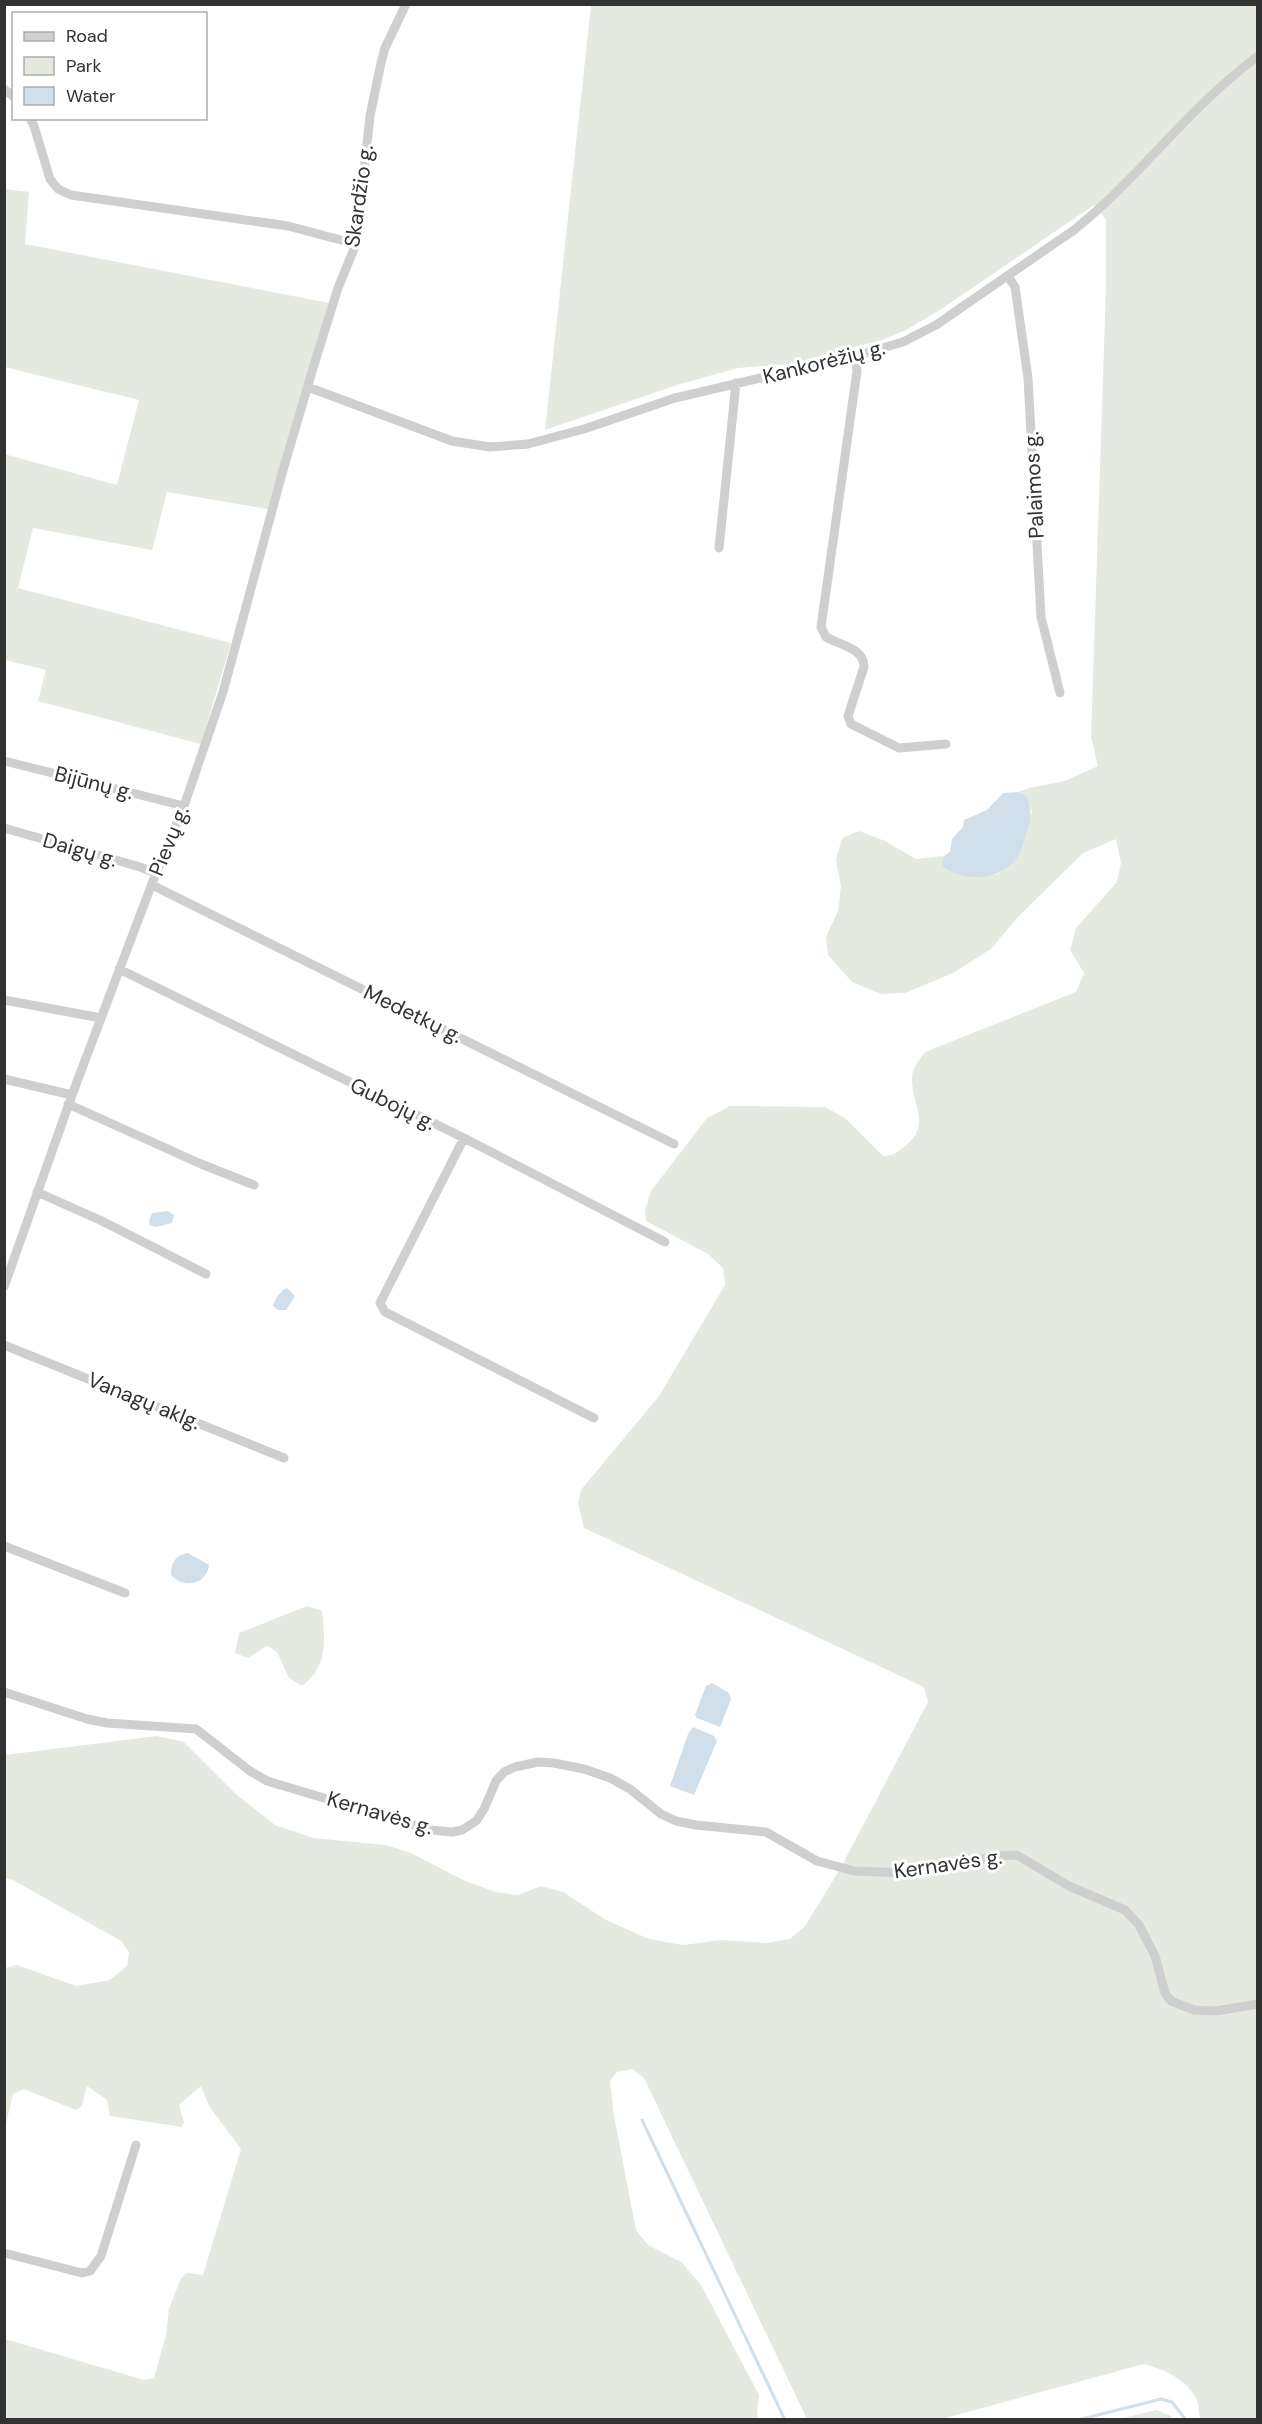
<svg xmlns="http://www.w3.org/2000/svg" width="1262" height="2424" font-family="'DM Sans',sans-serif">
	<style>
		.green { fill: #e4eadf }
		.water { fill: #d0dfea }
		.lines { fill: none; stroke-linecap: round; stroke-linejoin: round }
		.stream { stroke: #d0dfea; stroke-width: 3 }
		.minor { stroke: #cfcfcf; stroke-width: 9 }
		.labels { text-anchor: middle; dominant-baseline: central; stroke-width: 6; stroke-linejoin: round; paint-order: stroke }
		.street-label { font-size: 21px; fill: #323232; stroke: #fff }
	</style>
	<rect width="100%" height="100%" fill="#fff"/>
	<path class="green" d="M591,5H1257V2419H1200C1199,2414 1199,2406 1197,2401C1189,2380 1163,2369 1144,2364L942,2419H807L644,2078L632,2069L617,2072L610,2081L614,2116L636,2230L648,2245L681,2262L701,2285L759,2395L757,2413L759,2419H5V2339L144,2380L154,2378L166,2335L169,2309L181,2278L187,2273L203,2275L241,2149L209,2106L201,2086L179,2105L184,2122L182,2127L110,2116L107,2100L87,2086L82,2106L76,2110L24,2089L13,2094L5,2128V1968L17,1965L76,1986L110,1980L127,1966L129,1952L121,1941L13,1880L5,1878V1755L157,1736L184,1742L237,1795L275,1825L313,1838L386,1845L411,1853L465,1881L496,1892L518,1895L541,1886L563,1892L606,1920L649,1939L683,1945L721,1940L766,1943L790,1939L805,1926L840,1869L928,1702L924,1687L584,1528L578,1503L581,1490L659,1396L725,1285L723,1268L708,1254L646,1221L645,1210L651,1191L707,1118L730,1106L825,1107L845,1118L883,1156C893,1156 897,1152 904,1147C933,1125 911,1105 912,1077C913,1067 919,1060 925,1052L1076,992L1084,973L1070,950L1076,928L1117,882L1121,863L1116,839L1083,853L1017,918L991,949L953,973L905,993L881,994L852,982L828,955L826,937L838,911L841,886L836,860L842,838L859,831L885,841L916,859L944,856L942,861L972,877L998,874L1018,856L1032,812L1027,796L1018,792L1029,788L1065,781L1098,766L1091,737L1106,286V219L1094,205L943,308L906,330L882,340L790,364L738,368L680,384L545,430Z
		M5,189L29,192L25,244L329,303L268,509L167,492L152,550L33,528L18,588L231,643L201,744L38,701L46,670L5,660L4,454L117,485L139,400L5,367Z
		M307,1606L322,1611C325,1641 328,1667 302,1686L289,1678L277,1652L267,1646L248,1658L235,1653L239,1633Z
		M1157,2410L1171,2416L1172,2419H1119Z"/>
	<path class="water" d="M1018,792L1027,796C1033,814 1031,819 1025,837C1023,843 1022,849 1019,855C1003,881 967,883 943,867C941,859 943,856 950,852L952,839L963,827L964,820L987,810L1003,793Z
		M168,1211L174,1215L172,1223L156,1227L150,1225L149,1221L152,1213Z
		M287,1288L295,1296L286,1310H277L273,1306C275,1299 280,1291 287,1288Z
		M188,1553L209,1565C207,1585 183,1589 171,1575C171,1563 175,1555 188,1553Z
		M712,1683L729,1693L731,1699L720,1727L697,1718L695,1715L706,1686Z
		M693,1727L714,1736L717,1741L694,1795L670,1786L688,1734Z"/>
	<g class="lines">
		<path class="stream" d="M642,2120L785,2420
			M1078,2420L1161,2399L1172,2402L1186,2420"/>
		<path class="minor" d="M4,89L14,97
			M30,118L34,126L50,179L58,189L71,195L288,226L356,244
			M1008,276L1015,287L1028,378L1041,617L1060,693
			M855,356L857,371L821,627L826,637C840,645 864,648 864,667L848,716L851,724L899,748L946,744
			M308,387L452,441L490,447L528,444L584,429L675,398L855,356L903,342L936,325L1074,230C1140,177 1189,107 1258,56
			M719,548L736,383
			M4,761L184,806
			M4,828L140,867L156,873
			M152,885L674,1144
			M119,969L464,1138L665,1242
			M4,1000L101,1018
			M4,1079L72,1095
			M68,1104L201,1164L254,1185
			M464,1138L380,1303L385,1312L395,1317L594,1418
			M37,1192L102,1221L206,1274
			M4,1287L72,1095L156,873L184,806L223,692L283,470L314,365L338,288L356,244L370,116L381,63L385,48L406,4
			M4,1345L284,1458
			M4,1546L125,1593
			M4,1692L87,1719L107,1723L196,1729L250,1771L267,1781L431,1830L452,1832L462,1830L476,1821L484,1809L496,1781L504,1772L515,1767L538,1762L554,1763L584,1769L610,1778L630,1789L661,1814L676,1821L696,1825L766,1832L817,1861L854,1871L906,1873L952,1866L997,1856L1017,1855L1069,1886L1125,1910L1139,1925L1155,1956L1165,1993L1171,2001L1194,2010L1216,2011L1258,2004
			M4,2253L82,2273L90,2271L101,2256L136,2145"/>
	</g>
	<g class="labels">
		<g class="street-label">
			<text transform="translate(359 196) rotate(-82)">Skardžio g.</text>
			<text transform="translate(824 362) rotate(-14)">Kankorėžių g.</text>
			<text transform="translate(1034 485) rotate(-93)">Palaimos g.</text>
			<text transform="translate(94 783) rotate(14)">Bijūnų g.</text>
			<text transform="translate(169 841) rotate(-68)">Pievų g.</text>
			<text transform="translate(80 850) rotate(16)">Daigų g.</text>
			<text transform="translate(413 1014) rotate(26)">Medetkų g.</text>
			<text transform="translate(393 1104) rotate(26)">Gubojų g.</text>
			<text transform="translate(144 1401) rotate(22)">Vanagų aklg.</text>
			<text transform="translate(380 1813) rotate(16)">Kernavės g.</text>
			<text transform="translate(948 1864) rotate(-8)">Kernavės g.</text>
		</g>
	</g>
	<rect width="1262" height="2424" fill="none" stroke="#323232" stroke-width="12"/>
	<rect x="12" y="12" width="195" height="108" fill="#ffffff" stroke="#adadad" stroke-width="1.5"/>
	<rect x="24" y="32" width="30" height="9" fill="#cfcfcf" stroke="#adadad" stroke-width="1.5"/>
	<text x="66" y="42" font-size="18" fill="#323232">Road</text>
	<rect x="24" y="57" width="30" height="18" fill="#e4eadf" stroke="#adadad" stroke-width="1.5"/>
	<text x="66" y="72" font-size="18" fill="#323232">Park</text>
	<rect x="24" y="87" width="30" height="18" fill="#d0dfea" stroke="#adadad" stroke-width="1.5"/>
	<text x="66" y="102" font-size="18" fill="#323232">Water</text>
</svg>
